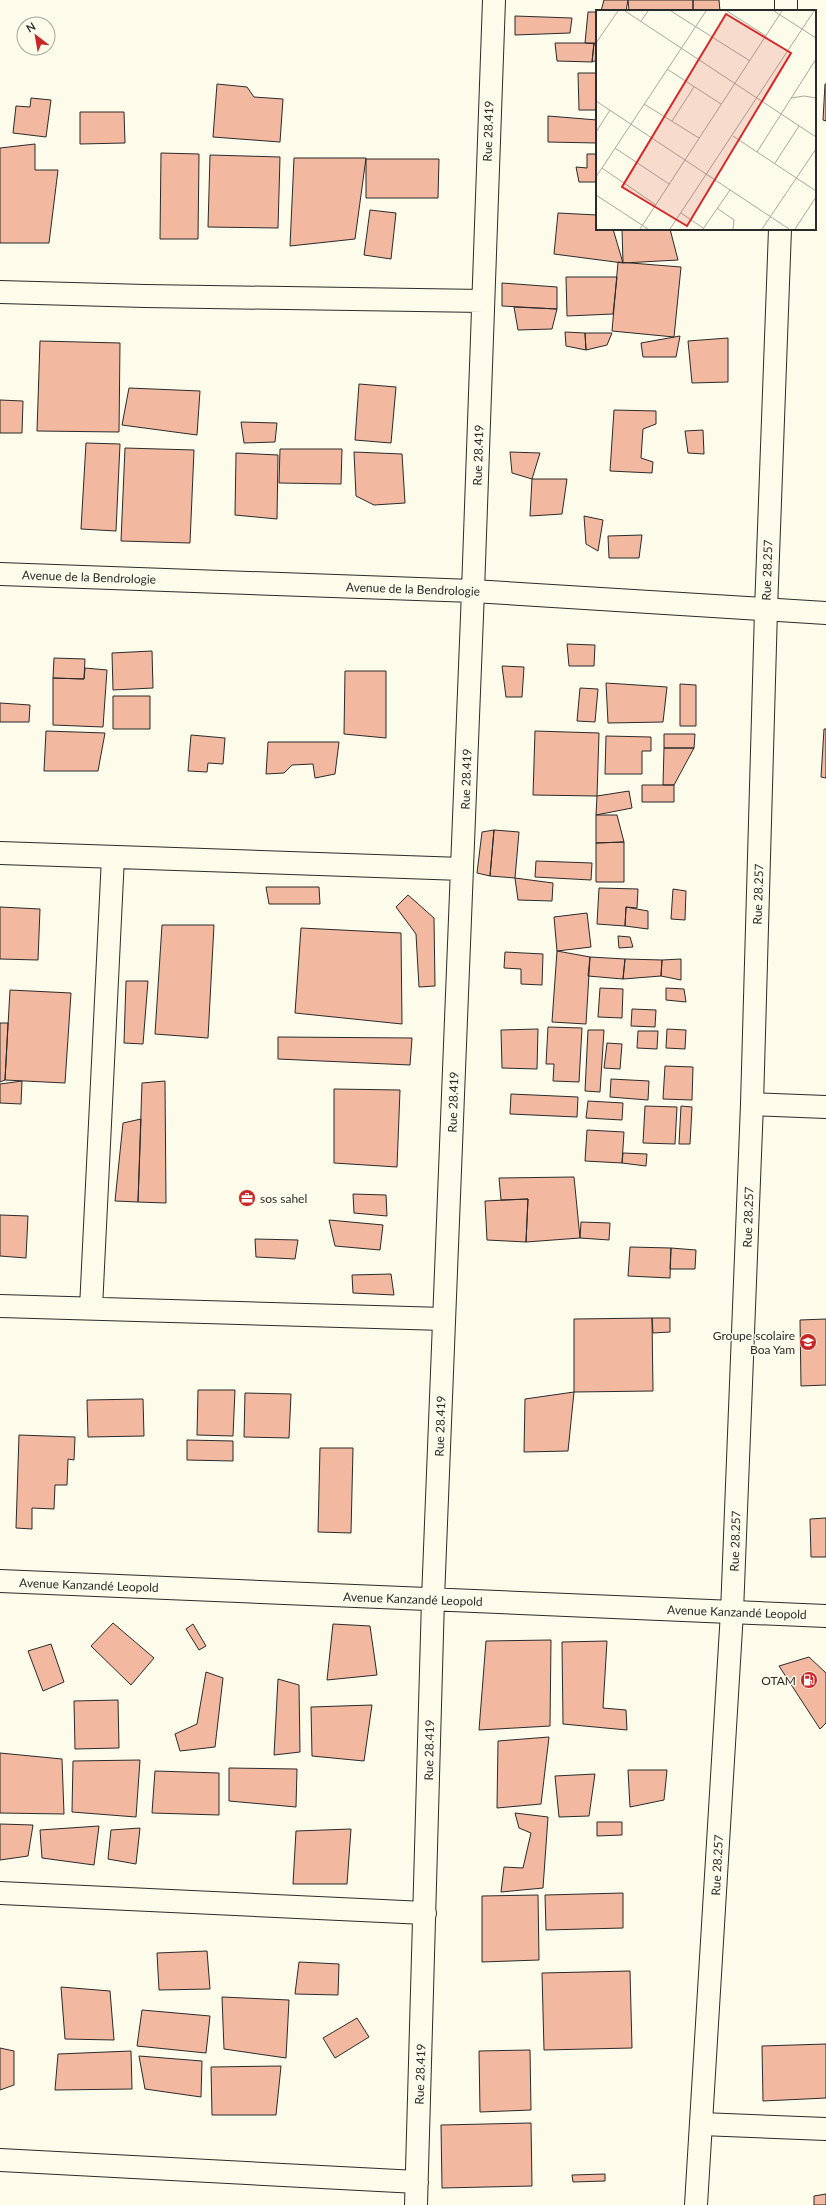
<svg xmlns="http://www.w3.org/2000/svg" width="826" height="2205" font-family="Lato,sans-serif">
	<style>
		.building { fill: #f2b8a0; stroke: #2b2b2b }
		.lines { fill: none; stroke-linecap: round; stroke-linejoin: round }
		.street-casing { stroke: #2b2b2b; stroke-width: 24 }
		.secondary-casing { stroke: #2b2b2b; stroke-width: 24 }
		.street { stroke: #fdfbea; stroke-width: 22 }
		.secondary { stroke: #fdfbea; stroke-width: 22 }
		.labels { text-anchor: middle; dominant-baseline: central; stroke-width: 3; stroke-linejoin: round; paint-order: stroke }
		.street-label { font-size: 12px; fill: #2b2b2b; stroke: #fdfbea }
		.poi-label { font-size: 12px; fill: #2b2b2b; stroke: #fdfbea; text-anchor: end }
		.inset-road { fill: none; stroke: #a9a89e; stroke-width: 1 }
		.view { fill: #d62828; fill-opacity: 0.15; stroke: #d62828; stroke-width: 2 }
		.inset-edge { fill: none; stroke: #2b2b2b; stroke-width: 2 }
	</style>
	<rect width="100%" height="100%" fill="#fdfbea"/>
	<path class="building" d="M604,0H628L626,11H601Z
		M628,0H693V11H629Z
		M693,0H719L720,11H693Z
		M588,12H597V44L585,43Z
		M515,16L572,18L570,33L515,35Z
		M555,43H594L592,62L557,61Z
		M594,43H597V60L592,62Z
		M578,73H597V110H579Z
		M217,84L247,87L254,97L283,99L280,142L213,137Z
		M825,84H826V121L823,120Z
		M31,98L51,100L46,137L13,133L16,106L30,107Z
		M80,112H124L125,143L80,144Z
		M548,116L597,120V143L548,142Z
		M35,144V170H58L49,243H0V148Z
		M161,153L199,154L198,239H160Z
		M587,154H597V182H579L576,167L587,168Z
		M210,155L280,157L278,228L208,227Z
		M294,158H366L355,239L290,246Z
		M366,159H439L438,198H366Z
		M370,210L396,213L391,259L364,255Z
		M558,213L597,215V229H613L623,263L554,254Z
		M622,229H670L678,260L623,263Z
		M618,262L681,267L674,337L612,331Z
		M566,277H617L613,314L567,316Z
		M502,283L557,287V309L502,306Z
		M514,307L557,309L552,329L518,330Z
		M565,332L585,333L586,350L566,346Z
		M585,333H612L607,345L586,350Z
		M680,336L676,357H643L641,343Z
		M728,338V382L692,383L688,341Z
		M40,341L120,343L119,432L37,431Z
		M359,384L396,387L391,443L355,440Z
		M129,388L200,391L197,435L122,425Z
		M0,400L23,401L22,433H0Z
		M614,410L656,411V424L643,429L641,458L653,462L652,473L610,471Z
		M241,422L277,423L275,442L244,443Z
		M703,430L704,454L688,453L685,431Z
		M86,443L120,444L116,531L81,529Z
		M125,448L194,450L190,543L121,541Z
		M280,449H342L341,484L279,483Z
		M354,452L402,454L405,503L374,505L356,496Z
		M510,452L540,453L532,479L512,473Z
		M236,453L278,455L277,519L235,515Z
		M532,479H567L562,514L530,516Z
		M584,516L603,520L598,551L586,544Z
		M642,535L639,558H609L608,536Z
		M567,644L595,645L594,666H569Z
		M152,651L153,688L113,690L112,653Z
		M54,658L85,659L84,679L53,678Z
		M502,666L524,667L522,697H506Z
		M85,668L107,670L103,727L53,725V678L84,679Z
		M345,671H386V738L344,734Z
		M606,683L667,687L663,722L608,723Z
		M680,684L696,685V726H680Z
		M580,688L598,689L595,722L577,721Z
		M113,696H150V729H113Z
		M0,703L30,705L29,722H0Z
		M824,729H826V778L821,777Z
		M46,731L105,733L98,771H44Z
		M535,731L599,733L597,796L533,795Z
		M664,734H695L694,748H664Z
		M191,735L225,738L223,764L208,763L207,772L188,771Z
		M606,736L651,737V751H642V774H605Z
		M268,742H339L335,774L315,778L313,764L292,765L284,773L266,774Z
		M664,748H694L674,785H663Z
		M642,785H674V802H642Z
		M629,791L632,808L596,815L597,796Z
		M596,815H617L624,842L596,843Z
		M494,830L490,876L477,873L482,832Z
		M494,830L519,832L515,878L490,876Z
		M624,842V882H596V843Z
		M536,861L592,863L591,880L535,877Z
		M515,878L553,883L552,901L518,900Z
		M266,887H319L320,904H269Z
		M599,888L638,889L637,908L626,907L625,926L597,924Z
		M673,889L686,891L685,920L671,919Z
		M408,895L434,918L435,986L419,987L416,934L396,907Z
		M0,907L40,909L38,960L0,959Z
		M626,907L648,911V929L625,926Z
		M587,913L591,947L557,951L554,917Z
		M162,925H214L208,1038L155,1034Z
		M301,928L401,933L402,1024L295,1013Z
		M618,936L630,937L633,947L619,948Z
		M557,951L590,957L586,1024L552,1022Z
		M505,952L543,954L542,985L521,984V969L504,968Z
		M590,957L625,959L623,979L588,976Z
		M625,959L662,960L661,976L623,979Z
		M681,959V980L661,976L662,960Z
		M126,981H148L143,1044L124,1043Z
		M600,988L623,989L622,1018L598,1017Z
		M666,988L684,989L686,1002L666,1000Z
		M10,990L71,993L65,1083L5,1080Z
		M632,1009L656,1010L655,1027L631,1026Z
		M0,1023H8L5,1080L0,1082Z
		M548,1027L582,1028L579,1082L553,1081L554,1064H546Z
		M538,1029L537,1069L502,1068L501,1030Z
		M667,1029L686,1030L685,1049L666,1048Z
		M588,1030H604L600,1092L585,1091Z
		M638,1031H658L657,1049L637,1048Z
		M278,1037L412,1038L410,1065L278,1059Z
		M607,1043L622,1044L620,1069L604,1068Z
		M665,1066L693,1067L692,1100L663,1099Z
		M611,1079L649,1081L648,1100L610,1097Z
		M22,1081L21,1104L0,1103V1084Z
		M165,1081L166,1203L138,1202L142,1083Z
		M334,1089L400,1090L397,1167L334,1163Z
		M511,1094L578,1097L577,1117L510,1114Z
		M588,1101L623,1103L622,1120L586,1118Z
		M645,1106L677,1107L675,1144L643,1143Z
		M681,1106L692,1107L690,1144H679Z
		M141,1119L138,1202L115,1201L123,1123Z
		M587,1130L624,1132L622,1163L585,1161Z
		M623,1153L647,1154L646,1166L622,1163Z
		M574,1177L580,1238L526,1242L528,1199L501,1200L499,1178Z
		M353,1194L386,1195L387,1216L354,1213Z
		M528,1199L526,1242L487,1240L485,1201Z
		M0,1215L28,1216L26,1258L0,1256Z
		M329,1220L383,1225L380,1250L335,1246Z
		M581,1222L610,1223L609,1240L580,1238Z
		M255,1239L298,1240L295,1259L256,1257Z
		M630,1247L671,1248L670,1278L628,1276Z
		M671,1248L696,1250L695,1269H670Z
		M391,1274L394,1295L353,1293L352,1275Z
		M652,1318H670V1332L653,1333Z
		M652,1318L653,1391L574,1392V1319Z
		M826,1319V1385L801,1386L800,1320Z
		M198,1390H235L233,1436L197,1435Z
		M574,1392L568,1451L524,1452L525,1399Z
		M245,1393L291,1394L289,1438L244,1437Z
		M143,1399L144,1436L88,1437L87,1400Z
		M19,1435L75,1437L74,1460L68,1459L67,1485H55L54,1509L32,1508V1529L16,1528Z
		M187,1440L233,1441V1461L187,1460Z
		M320,1448H353L351,1533L318,1532Z
		M826,1518V1557H811L810,1519Z
		M113,1623L154,1658L131,1685L91,1646Z
		M193,1624L206,1646L199,1650L186,1629Z
		M333,1624L370,1626L377,1675L327,1680Z
		M551,1640L550,1726L479,1730L486,1641Z
		M607,1641L603,1708L626,1710L627,1730L563,1724L562,1642Z
		M51,1644L64,1682L43,1691L28,1651Z
		M809,1657L826,1673V1723L820,1729L779,1666Z
		M206,1672L223,1678L215,1747L180,1751L175,1734L197,1724Z
		M278,1679L299,1685L300,1752L274,1755Z
		M118,1700L119,1748L75,1749L74,1701Z
		M372,1705L364,1761L312,1756L311,1707Z
		M549,1737L541,1804L497,1808L498,1741Z
		M0,1753L62,1759L64,1814L0,1813Z
		M140,1760L136,1817L72,1812L73,1761Z
		M229,1768L297,1769L296,1807L229,1801Z
		M628,1770H667L664,1800L630,1807Z
		M155,1771L219,1773V1815L152,1813Z
		M595,1774L589,1816L559,1817L555,1776Z
		M515,1813L548,1817L543,1888L501,1892L504,1867L523,1868L531,1833L519,1828Z
		M597,1822H622V1835L597,1836Z
		M0,1824L33,1825L28,1856L0,1860Z
		M99,1826L94,1865L42,1858L40,1830Z
		M140,1828L136,1864L108,1859L111,1830Z
		M351,1829L347,1884H293L296,1831Z
		M623,1893V1928L546,1930L545,1895Z
		M538,1895L539,1960L482,1962V1896Z
		M207,1951L210,1989L159,1990L157,1953Z
		M299,1962L339,1964L338,1995L295,1994Z
		M630,1971L632,2048L544,2050L542,1973Z
		M61,1987L110,1991L114,2040L65,2039Z
		M222,1997L289,2000L286,2058L224,2049Z
		M142,2010L210,2016L206,2053L137,2046Z
		M357,2018L369,2037L335,2058L323,2038Z
		M826,2044V2098L763,2101L762,2046Z
		M0,2048L14,2051V2085L0,2090Z
		M530,2050L531,2110L480,2112L479,2051Z
		M131,2051L132,2089L55,2090L58,2054Z
		M139,2056L202,2061L201,2097L145,2089Z
		M281,2066L276,2115H212L211,2067Z
		M531,2123L532,2186L442,2188L441,2125Z
		M605,2174V2181L573,2182L572,2175Z
		M826,2194V2205H814V2196Z"/>
	<g class="lines">
		<g class="street-casing">
			<path id="street" d="M0,292L145,296L483,301
				M0,574L473,591L826,613
				M0,853L462,869
				M752,1104L826,1107
				M0,1306L444,1319
				M91,1308L113,857
				M0,1581L826,1616
				M0,1893L425,1913
				M701,2124L826,2129
				M0,2160L417,2182
				M416,2205L433,1599L473,591L494,0"/>
		</g>
		<g class="secondary-casing">
			<path id="secondary" d="M786,11V0
				M696,2205L732,1612L752,1104L766,610L780,229"/>
		</g>
		<use href="#street" class="street"/>
		<use href="#secondary" class="secondary"/>
	</g>
	<defs>
		<g id="office-disc" transform="scale(0.9)"><circle r="9.5" fill="#c62828" stroke="#fdfbea"/><path d="M-6-3h4V-5.5h4V-3h4V5H-6ZM-1-4.5V-3h2v-1.5ZM-6 0V1H6V0Z" fill="#fff"/></g>
		<g id="school-disc" transform="scale(0.9)"><circle r="9.5" fill="#c62828" stroke="#fdfbea"/><path d="M0-5L7-2L0 1L-7-2ZM-4 1L0 2.5L4 1V4Q0 6-4 4Z" fill="#fff"/></g>
		<g id="fuel-disc" transform="scale(0.9)"><circle r="9.5" fill="#c62828" stroke="#fdfbea"/><path d="M-5.5-6h7V0h2V4h1.3V-2.5L3-4.5l.8-.8L6-3V5H2.5V1h-1V6h-7ZM-4.2-4.7v3.2H.2V-4.7Z" fill="#fff"/></g>
	</defs>
	<g fill-rule="evenodd">
		<use href="#office-disc" x="247" y="1198"/>
		<use href="#school-disc" x="808" y="1342"/>
		<use href="#fuel-disc" x="809" y="1680"/>
	</g>
	<g class="labels">
		<g class="street-label">
			<text transform="translate(488 131) rotate(-88)">Rue 28.419</text>
			<text transform="translate(478 455) rotate(-88)">Rue 28.419</text>
			<text transform="translate(767 570) rotate(-88)">Rue 28.257</text>
			<text transform="translate(89 577) rotate(2)">Avenue de la Bendrologie</text>
			<text transform="translate(413 589) rotate(2)">Avenue de la Bendrologie</text>
			<text transform="translate(466 779) rotate(-88)">Rue 28.419</text>
			<text transform="translate(758 894) rotate(-88)">Rue 28.257</text>
			<text transform="translate(453 1102) rotate(-88)">Rue 28.419</text>
			<text transform="translate(748 1217) rotate(-88)">Rue 28.257</text>
			<text transform="translate(440 1426) rotate(-88)">Rue 28.419</text>
			<text transform="translate(735 1541) rotate(-88)">Rue 28.257</text>
			<text transform="translate(89 1585) rotate(2)">Avenue Kanzandé Leopold</text>
			<text transform="translate(413 1599) rotate(2)">Avenue Kanzandé Leopold</text>
			<text transform="translate(737 1612) rotate(2)">Avenue Kanzandé Leopold</text>
			<text transform="translate(429 1750) rotate(-89)">Rue 28.419</text>
			<text transform="translate(717 1865) rotate(-87)">Rue 28.257</text>
			<text transform="translate(420 2074) rotate(-88)">Rue 28.419</text>
		</g>
		<g class="poi-label">
			<text x="260" y="1198" text-anchor="start">sos sahel</text>
			<text x="795" y="1335">Groupe scolaire<tspan x="795" dy="14">Boa Yam</tspan></text>
			<text x="796" y="1680">OTAM</text>
		</g>
	</g>
	<g transform="translate(596 10)">
		<rect width="220" height="220" fill="#fdfbea"/>
		<path class="inset-road" d="M29,1L220,127M75,1L154,51M131,1L170,26M178,1L220,28M45,11L52,1M0,33L22,1M71,59L125,94M195,88L208,86L220,88M0,91L193,219M48,94L103,128M76,111L98,77M0,122L14,100M137,126L220,181M19,138L73,174M161,142L220,49M179,153L203,116M6,158L60,195M0,167L110,1M0,185L52,219M121,198L138,210L137,219M85,203L107,218M44,219L186,1M74,219L218,1M107,219L134,180M166,219L220,139M199,219L220,187"/>
		<path class="view" d="M130,4L195,43L91,216L26,177Z"/>
		<rect width="220" height="220" class="inset-edge"/>
	</g>
	<g transform="translate(36 36) rotate(329)"><circle r="19" fill="#fdfbea" stroke="#a9a89e"/>
	<path d="M0-3L7 15L0 10L-7 15Z" fill="#c62828"/>
	<text y="-6" font-size="11" font-weight="bold" text-anchor="middle" fill="#2b2b2b">N</text>
	</g>
</svg>
